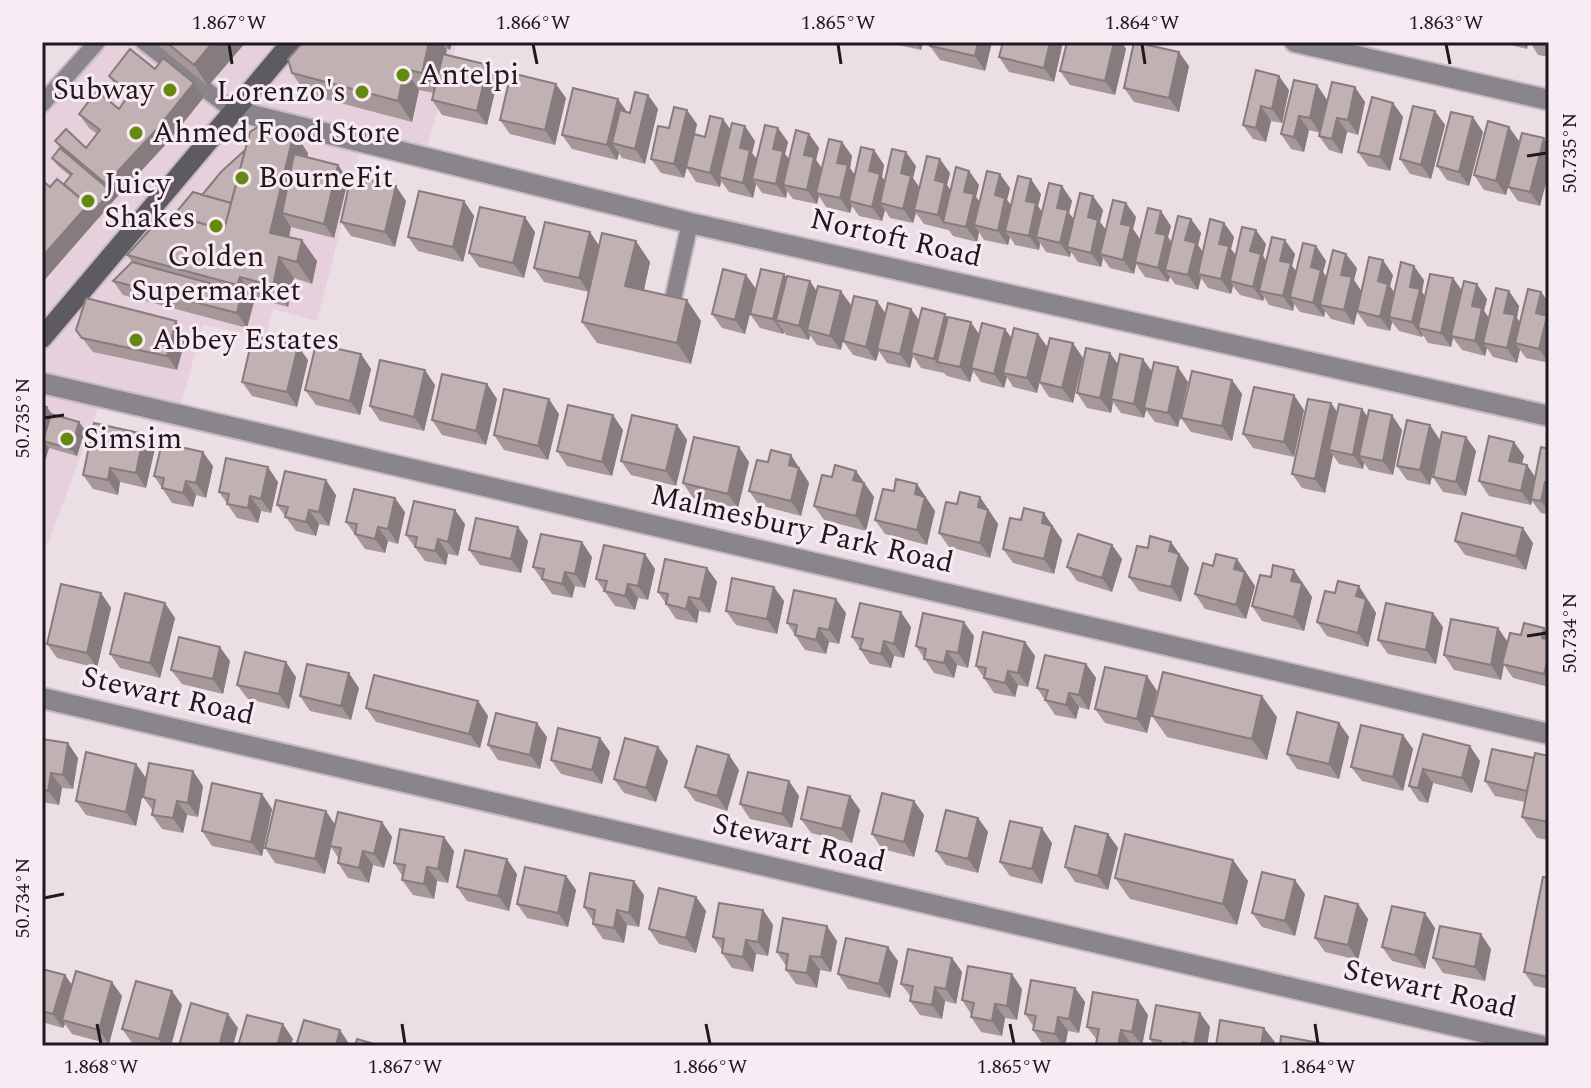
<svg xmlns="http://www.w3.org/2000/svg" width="1591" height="1088" font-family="Spectral,serif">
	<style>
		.built { fill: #e5d0dc }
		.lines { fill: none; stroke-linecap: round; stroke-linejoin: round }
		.service-casing { stroke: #c6bbc1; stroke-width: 20 }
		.minor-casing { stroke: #c6bbc1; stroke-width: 24 }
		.secondary-casing { stroke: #c6bbc1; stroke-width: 24 }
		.service { stroke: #89858a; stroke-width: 16 }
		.minor { stroke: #89858a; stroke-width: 20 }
		.secondary { stroke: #5e5a61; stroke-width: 20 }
		.wall { fill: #a69899 }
		.shaded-wall { fill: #877c7d }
		.building { fill: #c1b1b2; stroke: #877c7d; stroke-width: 2 }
		.ticks { fill: none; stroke: #1e191c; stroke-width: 3 }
		.poi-dot { fill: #638911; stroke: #f9ebf3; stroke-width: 3 }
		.labels { text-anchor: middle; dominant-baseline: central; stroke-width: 6; stroke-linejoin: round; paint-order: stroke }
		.poi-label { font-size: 30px; fill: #1e191c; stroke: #f9ebf3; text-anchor: start }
		.street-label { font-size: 30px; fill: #1e191c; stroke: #f9ebf3 }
		.neatline { fill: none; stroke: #1e191c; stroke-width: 3 }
		.ticks-label { font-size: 20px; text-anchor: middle; fill: #1e191c }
	</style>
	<rect width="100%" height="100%" fill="#ebdee5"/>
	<path class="built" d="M97,42H457L424,157L362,143L317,321L273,309L266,338L203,325L178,415L102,397L48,544L42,542V104Z"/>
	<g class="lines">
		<g class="service-casing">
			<path id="service" d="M144,42L232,110
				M42,104L97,42
				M673,299L690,223"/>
		</g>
		<g class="minor-casing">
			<path id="minor" d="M1295,42L1549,100
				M232,110L690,223L1549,416
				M42,383L1549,734
				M42,698L1542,1046"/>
		</g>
		<g class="secondary-casing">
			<path id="secondary" d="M42,338L292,42"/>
		</g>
		<use href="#service" class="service"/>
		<use href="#minor" class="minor"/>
		<use href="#secondary" class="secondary"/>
	</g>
	<path class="wall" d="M157,42H246L208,86L159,46Z
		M303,42H452L450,50L446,49L445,55L498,79L487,125L442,115L432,100L434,93L419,90L412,122L306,94L292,73Z
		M885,42H923L921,50Z
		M992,42L985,71L940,60L930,46Z
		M1003,42H1063L1054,82L1009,72L999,57Z
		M1067,42H1121L1126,49L1115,95L1070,85L1060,71Z
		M1498,42H1528L1527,49Z
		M1530,42H1549V57L1538,55Z
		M1189,66L1179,112L1134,102L1124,88Z
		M155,69L194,83L204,97L167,143L116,198L98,219L50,187L64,184L70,176L58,166L52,158L60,148L55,141L86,148L97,134L89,128L79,114L119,109L127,97L119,90L109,76Z
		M1256,70L1289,90L1282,123L1271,121L1266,142L1253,139L1243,125Z
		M1317,85L1327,100L1365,102L1358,135L1347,132L1342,154L1329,150L1319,136L1320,133L1309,130L1304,152L1291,149L1281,134Z
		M648,95L658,109L645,164L622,158L619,153L617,160L572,149L562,135L628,113H630Z
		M566,98L555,145L510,134L500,120Z
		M1393,103L1403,117L1390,171L1368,166L1358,152Z
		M1435,111L1445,125L1431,179L1410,174L1400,159Z
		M697,124L695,134L705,137L730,129L755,141L752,153L757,159L778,128L788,142L785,154L789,159L809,134L819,148L816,160L822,168L842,142L852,156L850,168L855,175L874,150L884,165L882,177L885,181L916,166L913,178L919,187L950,173L947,185L950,190L969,171L979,185L976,197L980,202L1010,188L1007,200L1011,205L1041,194L1038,206L1042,212L1062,186L1072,201L1069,213L1074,219L1103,210L1100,222L1106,230L1136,217L1133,229L1140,239L1171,226L1168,237L1171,242L1191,219L1201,233L1198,245L1203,252L1224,223L1234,237L1231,249L1236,255L1266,244L1263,256L1266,261L1295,254L1292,266L1296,271L1316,246L1326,261L1323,272L1327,278L1357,268L1354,280L1361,291L1393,275L1390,286L1394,293L1424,280L1422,292L1425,297L1453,278L1462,291L1487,299L1484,311L1489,318L1509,291L1519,306L1517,318L1520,323L1541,292L1549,303V363L1526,358L1520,350L1517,363L1493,357L1487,348L1485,356L1462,350L1453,338L1451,347L1428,343L1423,335L1422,337L1399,331L1392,322L1390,331L1367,326L1357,312L1354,325L1331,319L1325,311L1324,317L1300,312L1294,304L1293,311L1269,305L1264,297L1263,301L1240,295L1233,286L1231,294L1208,288L1201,278L1198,290L1175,284L1170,277L1168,282L1145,277L1136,264L1134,274L1110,268L1103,258L1101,267L1078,262L1071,252L1070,257L1046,252L1040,243L1039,250L1015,245L1010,237L1008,245L984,240L979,232L977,242L953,236L948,229V230L924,224L916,213L913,223L890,218L885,210L882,221L859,216L852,206L850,213L826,207L819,196L817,204L793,199L787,191L786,198L762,193L756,184L753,198L729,192L721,181L720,187L696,182L687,168L684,178L661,173L651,159L669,128Z
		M1483,132L1469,186L1447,180L1437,166Z
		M1544,138L1540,206L1518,201L1508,187Z
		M1519,141L1506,195L1484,190L1474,175Z
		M308,153L307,157L338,165L348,180L334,238L291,227L289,237L317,261L312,284L294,278L288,307L255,298L247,328L123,295L113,281L132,262L127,255L174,215L202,195Z
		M406,201L395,247L351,236L341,222Z
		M464,201L474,216L463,262L418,251L408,237Z
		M535,232L524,278L479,267L469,253Z
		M599,246L650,262L644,290L701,321L691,364L597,343L582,322L589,292L544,282L534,268Z
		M784,274L786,277L810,281L841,350L817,345L810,335L809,340L786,335L784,332L783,334L760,328L750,314L745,334L722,328L712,314L746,275L756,289Z
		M877,301L885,313L911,309L919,320L947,318L979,334L1005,329L1012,339L1038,334L1048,348L1083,358L1073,403L1049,397L1039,382L1037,393L1013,387L1007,377L1004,388L981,382L973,371L970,382L947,376L944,373L921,368L913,356L910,368L887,363L879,351L876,361L853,355L843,341Z
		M76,330L186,336L177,370L93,352Z
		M361,354L371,369L360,415L316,405L305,390Z
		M308,360L297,407L252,396L242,382Z
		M1118,364L1152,371L1188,382L1178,427L1155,422L1146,410L1144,418L1121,413L1113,402L1111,413L1087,408L1077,393Z
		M1232,380L1242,394L1232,441L1191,432L1181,418Z
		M487,384L497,399L486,445L442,435L432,420Z
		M435,385L424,431L380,421L370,406Z
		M1331,403L1337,412L1362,409L1368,417L1402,430L1393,475L1369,470L1364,463L1363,469L1339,464L1333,455L1325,493L1302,488L1292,474Z
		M42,406L51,414L79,422L85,430L77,456L49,448L42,471Z
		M1304,410L1294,457L1253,448L1243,434Z
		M559,414L548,460L504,450L494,435Z
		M677,425L687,440L676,486L631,475L621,461Z
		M623,430L612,476L567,466L557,451Z
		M1466,437L1476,451L1466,496L1443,492L1433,477Z
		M1440,440L1430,485L1407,480L1397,466Z
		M1514,442L1524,456L1522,464L1527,465L1535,477L1549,449V515L1541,513L1532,501L1531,505L1489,496L1479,481Z
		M155,448L146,488L120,482L118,495L93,489L83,475Z
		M749,462L738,508L693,498L683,483Z
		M213,466L206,498L196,495L193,507L172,503L154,476Z
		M801,470L809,483L801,516L759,505L749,491Z
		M856,471L874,497L866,531L824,520L814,506L832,477Z
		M278,482L271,513L261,511L258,523L237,518L219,492Z
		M917,484L935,511L927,545L885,534L875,520L894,491Z
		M336,495L329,526L319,524L316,536L296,531L277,505Z
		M980,497L998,524L990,558L949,547L939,533L957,504Z
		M405,512L398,544L388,541L385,553L365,549L346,522Z
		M465,524L458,556L448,554L446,565L425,561L406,535Z
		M1054,528L1062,540L1054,574L1013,563L1003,549Z
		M528,541L521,573L480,565L469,550Z
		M1455,541L1533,543L1526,570L1465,555Z
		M1171,542L1189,568L1181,602L1139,591L1129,577L1148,548Z
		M1112,545L1122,559L1112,592L1077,581L1067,567Z
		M592,557L585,588L575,586L572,598L552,594L533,567Z
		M1237,559L1255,586L1246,619L1205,609L1195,594L1213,566Z
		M707,568L717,582L710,613L699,611L697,623L676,619L658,592Z
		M655,569L648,600L638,598L635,610L615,606L596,579Z
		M1304,585L1312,597L1304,631L1262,621L1252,606Z
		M101,593L111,608L97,668L57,658L47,644Z
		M784,601L777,634L736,625L726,611Z
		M1369,601L1376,613L1368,647L1327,636L1317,622Z
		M846,613L839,644L829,642L826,654L805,650L787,623Z
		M175,618L160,678L120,668L110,654Z
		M911,627L904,658L894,656L891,668L870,664L852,637Z
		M1443,627L1436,664L1388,654L1378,640Z
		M1498,628L1508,642L1521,635L1544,628L1549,635V687L1513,678L1504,665L1501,680L1454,670L1444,655Z
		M974,636L968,668L957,665L954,678L934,673L916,646Z
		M1025,642L1035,656L1028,687L1018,685L1015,697L994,693L976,666Z
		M230,661L223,694L182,684L171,670Z
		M1086,664L1096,678L1089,710L1079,707L1076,719L1055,715L1037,688Z
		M1147,676L1157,691L1147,733L1105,723L1095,709Z
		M296,677L289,709L248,699L237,685Z
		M359,688L351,720L310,711L300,696Z
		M478,701L488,716L480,748L376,722L366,708Z
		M1152,716L1277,717L1267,760L1167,737Z
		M1339,723L1349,737L1339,779L1297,769L1287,754Z
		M1423,734L1480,761L1472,793L1433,783L1428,803L1419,801L1409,786Z
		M1403,735L1413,749L1403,791L1362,781L1351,767Z
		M547,737L540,769L498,760L488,745Z
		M600,738L610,752L602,784L561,774L551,760Z
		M42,739L78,758L73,789L62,788L59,805L42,802Z
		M658,747L668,761L656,802L624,793L614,779Z
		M729,755L739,770L727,811L695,801L685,787Z
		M1549,756V840L1537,838L1522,817L1525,802L1495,796L1485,781L1534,758Z
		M136,764L146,778L136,826L86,815L76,801Z
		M789,781L799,796L792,828L750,819L740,804Z
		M203,786L198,817L187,815L183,833L162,829L152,815L153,811L143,797Z
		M262,794L272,809L262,856L212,846L202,831Z
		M850,796L860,810L852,843L811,833L801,819Z
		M914,801L924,815L914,857L882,849L872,834Z
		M978,818L988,832L978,873L946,865L936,851Z
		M382,822L392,837L384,868L373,865L369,883L348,878L338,863L339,859L331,847L325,874L275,863L265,848L335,824Z
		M1108,834L1118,848L1108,890L1075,882L1065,867Z
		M1052,843L1042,884L1010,876L1000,862Z
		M454,851L448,883L437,881L434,899L413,895L402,880L403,877L394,863Z
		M1233,860L1248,881L1237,925L1130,899L1115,878Z
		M517,874L509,911L467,901L457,887Z
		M566,876L576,890L568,927L527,918L517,904Z
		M1549,878V989L1534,986L1524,972Z
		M1305,894L1295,936L1262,927L1252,913Z
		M644,895L639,927L627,925L624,943L603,939L593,924V921L584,907Z
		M696,897L706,911L696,953L659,944L649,929Z
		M1358,904L1368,919L1358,960L1325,952L1315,938Z
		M763,910L773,925L768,956L756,954L753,972L732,968L722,953V950L713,937Z
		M1435,928L1425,969L1392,961L1382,947Z
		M837,941L831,972L820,970L817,988L796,984L786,970V966L777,952Z
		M1491,949L1485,981L1443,973L1433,958Z
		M952,958L962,972L956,1004L945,1001L942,1019L920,1015L910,1001L911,997L901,984Z
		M898,961L890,998L848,989L838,974Z
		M42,969L65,975L72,985L122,996L109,1044L72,1034L65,1024L63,1028L42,1022Z
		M1075,988L1085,1002L1079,1033L1068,1031L1065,1046L1043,1045L1033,1030L1034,1027L1025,1014Z
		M1022,989L1017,1020L1005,1018L1002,1036L981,1032L971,1017V1014L962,1000Z
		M1138,1000L1148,1015L1142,1046L1131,1044V1046H1098L1096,1044L1097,1040L1087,1027Z
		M182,1005L171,1046H142L132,1043L122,1029Z
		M1200,1013L1210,1027L1207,1046H1154L1150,1039Z"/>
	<path class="shaded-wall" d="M213,42H246L208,86L194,65Z
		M429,42H441L447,50L437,94L422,73Z
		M444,42H452L450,50Z
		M915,42H923L921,50Z
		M978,42H992L985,71L975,56Z
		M1050,42H1063L1054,82L1044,68Z
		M1114,42H1121L1126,49L1115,95L1105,81Z
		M1522,42H1528L1527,49Z
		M1179,52L1189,66L1179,112L1169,98Z
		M488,65L498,79L487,125L477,111Z
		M405,69L419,90L412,122L398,101Z
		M1279,76L1289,90L1282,123L1272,109Z
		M194,83L204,97L167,143L116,198L42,283V257L88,205L111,191L106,184Z
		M556,84L566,98L555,145L545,130Z
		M1317,85L1327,100L1320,133L1310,118Z
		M1355,87L1365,102L1358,135L1348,120Z
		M648,95L658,109L645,164L635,149Z
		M618,99L628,113L612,143L619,153L617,160L607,145Z
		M1393,103L1403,117L1390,171L1380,157Z
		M1261,106L1271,121L1266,142L1256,128Z
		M687,110L697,124L684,178L674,164Z
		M1435,111L1445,125L1431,179L1421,165Z
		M1299,116L1309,130L1304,152L1294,137Z
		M1473,117L1483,132L1469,186L1459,172Z
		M1337,118L1347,132L1342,154L1332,139Z
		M723,119L733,133L719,177L721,181L720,187L710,173Z
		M745,126L755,141L752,153L761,165L752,179L756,184L753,198L743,183L740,148Z
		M1509,127L1519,141L1506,195L1496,181Z
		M778,128L788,142L785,154L794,165L783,185L787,191L786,198L776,184L773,149Z
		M294,132L308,153L294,216L282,213L291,227L285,254L270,233Z
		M809,134L819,148L816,160L824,172L816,193L819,196L817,204L807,190L804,155Z
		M1544,138L1549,146V172L1540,206L1530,192Z
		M842,142L852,156L850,168L858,180L849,201L852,206L850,213L840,198L837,163Z
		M874,150L884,165L882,177L890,188L880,203L885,210L882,221L872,207L869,171Z
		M906,152L916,166L913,178L921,190L914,210L916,213L913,223L903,209L901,173Z
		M940,159L950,173L947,185L955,197L943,222L948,230L938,215L935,180Z
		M338,165L348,180L334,238L324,224Z
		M969,171L979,185L976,197L984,209L974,225L979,232L977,242L966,227L964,192Z
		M1000,174L1010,188L1007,200L1016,212L1005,231L1010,237L1008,245L998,231L995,195Z
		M1031,179L1041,194L1038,206L1046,218L1036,237L1040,243L1039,250L1029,236L1026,201Z
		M396,186L406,201L395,247L385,232Z
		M1062,186L1072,201L1069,213L1078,225L1067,247L1071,252L1070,257L1060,243L1057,208Z
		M1093,196L1103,210L1100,222L1109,234L1100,254L1103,258L1101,267L1091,253L1088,217Z
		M464,201L474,216L463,262L453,247Z
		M1126,203L1136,217L1133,229L1141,241L1134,274L1123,260L1121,224Z
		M1161,211L1171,226L1168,237L1176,249L1165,270L1170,277L1168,282L1158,268L1156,233Z
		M525,217L535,232L524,278L513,263Z
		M1191,219L1201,233L1198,245L1206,257L1198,274L1201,278L1198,290L1188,275L1185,240Z
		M1224,223L1234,237L1231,249L1239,261L1230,281L1233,286L1231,294L1221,279L1219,244Z
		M1256,230L1266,244L1263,256L1271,268L1259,291L1264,297L1263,301L1253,287L1250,251Z
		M590,232L600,247L589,293L579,278Z
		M302,240L317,261L312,284L297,262Z
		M1285,240L1295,254L1292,266L1301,277L1290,297L1294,304L1293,311L1283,296L1280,261Z
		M636,241L650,262L640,307L625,286Z
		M1316,246L1326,261L1323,272L1331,284L1320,305L1325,311L1324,317L1313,303L1311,267Z
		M1346,254L1357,268L1354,280L1362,292L1354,325L1344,310L1341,275Z
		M279,257L294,278L288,307L273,286Z
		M1383,260L1393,275L1390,286L1398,298L1389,317L1392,322L1390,331L1380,317L1378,281Z
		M1414,266L1424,280L1422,292L1430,304L1418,328L1423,335L1422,337L1412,322L1410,287Z
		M784,274L794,289L776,320L784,332L783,334L773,319Z
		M746,275L756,289L745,334L735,320Z
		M240,277L255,298L247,328L237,313L242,292L237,285Z
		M1453,278L1463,292L1451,336L1453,338L1451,347L1441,333Z
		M810,281L820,296L807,330L810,335L809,340L799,326Z
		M1477,284L1487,299L1484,311L1493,323L1483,343L1487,348L1485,356L1475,341L1472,306Z
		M841,291L851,305L841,350L830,336Z
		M1509,291L1519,306L1517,318L1525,330L1515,343L1520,350L1517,363L1507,348L1504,313Z
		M1541,292L1549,303V346L1547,345L1549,349V363L1539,349L1536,313Z
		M687,300L701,321L691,364L677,343Z
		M877,301L887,316L877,349L879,351L876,361L866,347Z
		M911,309L921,323L911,353L913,356L910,368L900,354Z
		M945,314L955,328L937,362L944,373L934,359Z
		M176,321L186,336L177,370L167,356Z
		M971,322L981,337L971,368L973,371L970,382L960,367Z
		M1005,329L1015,343L1003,373L1007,377L1004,388L994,374Z
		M1038,334L1048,348L1037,393L1027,378Z
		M1073,343L1083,358L1073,403L1062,388Z
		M298,346L308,360L297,407L287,392Z
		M1110,353L1120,367L1111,399L1113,402L1111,413L1100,398Z
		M361,354L371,369L360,415L350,401Z
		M1143,359L1153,373L1144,408L1146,410L1144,418L1134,404Z
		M1178,367L1188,382L1178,427L1168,413Z
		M425,370L435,385L424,431L414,417Z
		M1232,380L1242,394L1232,441L1222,426Z
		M487,384L497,399L486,445L476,431Z
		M1294,395L1304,410L1294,457L1284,442Z
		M549,399L559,414L548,460L538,446Z
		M1331,403L1341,418L1329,450L1333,455L1325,493L1315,479Z
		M47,407L57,421L43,441L49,448L42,471V422Z
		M1362,409L1372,424L1359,456L1364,463L1363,469L1353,455Z
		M613,415L623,430L612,476L602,462Z
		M1392,415L1402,430L1393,475L1383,461Z
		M79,422L85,430L77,456L71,449Z
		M677,425L687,440L676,486L666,471Z
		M1430,425L1440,440L1430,485L1420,470Z
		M144,434L155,448L146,488L136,473Z
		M1466,437L1476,451L1466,496L1456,482Z
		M1514,442L1524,456L1519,475L1509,461Z
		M739,447L749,462L738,508L728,494Z
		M203,452L213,466L206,498L196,483Z
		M791,455L809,483L801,516L791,501L789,465Z
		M1527,465L1537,480L1531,499L1532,501L1531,505L1521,491Z
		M268,467L278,482L271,513L261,499Z
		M110,468L120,482L118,495L108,480Z
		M856,471L874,497L866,531L856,516L853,480Z
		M326,480L336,495L329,526L319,512Z
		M186,481L196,495L193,507L183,493Z
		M1545,482L1549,487V512L1541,501Z
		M917,484L935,511L927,545L917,530L915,494Z
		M250,496L261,511L258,523L248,508Z
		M980,497L998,524L990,558L980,543L978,507Z
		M395,498L405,512L398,544L388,529Z
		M309,510L319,524L316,536L306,522Z
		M455,510L465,524L458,556L448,542Z
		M1044,513L1062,540L1054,574L1044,559L1042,523Z
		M378,527L388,541L385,553L375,539Z
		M518,527L528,541L521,573L511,559Z
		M1523,528L1533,543L1526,570L1516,556Z
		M438,539L448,554L446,565L435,551Z
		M582,542L592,557L585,588L575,574Z
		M1171,542L1189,568L1181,602L1171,587L1169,551Z
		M1112,545L1122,559L1112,592L1102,578Z
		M645,554L655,569L648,600L638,586Z
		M1237,559L1255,586L1246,619L1236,605L1234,569Z
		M707,568L717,582L710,613L700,599Z
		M1294,570L1312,597L1304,631L1294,617L1291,581Z
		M565,572L575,586L572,598L562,584Z
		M628,584L638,598L635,610L625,596Z
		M1359,586L1376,613L1368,647L1358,633L1356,596Z
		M774,587L784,601L777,634L767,619Z
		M101,593L111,608L97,668L87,653Z
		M689,597L699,611L697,623L686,609Z
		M836,599L846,613L839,644L829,630Z
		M165,603L175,618L160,678L150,663Z
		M901,612L911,627L904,658L894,644Z
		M1433,613L1443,627L1436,664L1426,650Z
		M964,622L974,636L968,668L958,653Z
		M819,628L829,642L826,654L816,640Z
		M1498,628L1508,643L1501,680L1491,665Z
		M1544,628L1549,635V648L1542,638Z
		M884,641L894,656L891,668L881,654Z
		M1025,642L1035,656L1028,687L1018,673Z
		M220,647L230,661L223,694L213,679Z
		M947,651L957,665L954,678L944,663Z
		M1549,654V681L1544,674Z
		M286,662L296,677L289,709L279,694Z
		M1086,664L1096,678L1089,710L1079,695Z
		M1008,671L1018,685L1015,697L1005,683Z
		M349,673L359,688L351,720L341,706Z
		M1147,676L1157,691L1147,733L1137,719Z
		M1069,693L1079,707L1076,719L1066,705Z
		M1262,696L1277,717L1267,760L1252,739Z
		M478,701L488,716L480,748L469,734Z
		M537,723L547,737L540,769L530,755Z
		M1339,723L1349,737L1339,779L1329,764Z
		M1403,735L1413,749L1403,791L1393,777Z
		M600,738L610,752L602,784L592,770Z
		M68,743L78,758L73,789L63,775Z
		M1470,746L1480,761L1472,793L1462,778Z
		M658,747L668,761L656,802L646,788Z
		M729,755L739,770L727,811L717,796Z
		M136,764L146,778L136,826L126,812Z
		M1423,769L1433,783L1428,803L1418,788Z
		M193,771L203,786L198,817L188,803Z
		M51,773L62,788L59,805L48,791Z
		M789,781L799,796L792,828L782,814Z
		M262,794L272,809L262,856L251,842Z
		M850,796L860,810L852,843L842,829Z
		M177,801L187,815L183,833L173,818Z
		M914,801L924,815L914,857L904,842Z
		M326,811L336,826L330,846L331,847L325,874L315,859Z
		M978,818L988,832L978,873L968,859Z
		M382,822L392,837L384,868L374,854Z
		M1042,828L1052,843L1042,884L1032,869Z
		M1108,834L1118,848L1108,890L1098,876Z
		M444,837L454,851L448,883L438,869Z
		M363,851L373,865L369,883L359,868Z
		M507,859L517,874L509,911L498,896Z
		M1233,860L1248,881L1237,925L1223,904Z
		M427,867L437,881L434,899L424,884Z
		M566,876L576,890L568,927L558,913Z
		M1295,880L1305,894L1295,936L1285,921Z
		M634,881L644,895L639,927L629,913Z
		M696,897L706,911L696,953L686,938Z
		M1358,904L1368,919L1358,960L1348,945Z
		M617,910L627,925L624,943L614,928Z
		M763,910L773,925L768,956L758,942Z
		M1425,913L1435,928L1425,969L1415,955Z
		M827,926L837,941L831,972L821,957Z
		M1481,934L1491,949L1485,981L1475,967Z
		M746,940L756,954L753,972L743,957Z
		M888,947L898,961L890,998L879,984Z
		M810,956L820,970L817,988L807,973Z
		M952,958L962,972L956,1004L946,989Z
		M1012,974L1022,989L1017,1020L1007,1006Z
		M65,975L75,990L62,1020L65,1024L63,1028L53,1014Z
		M112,982L122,996L109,1044L99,1030Z
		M935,987L945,1001L942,1019L932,1005Z
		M1075,988L1085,1002L1079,1033L1069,1019Z
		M172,991L182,1005L171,1046H163L159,1039Z
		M1138,1000L1148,1015L1142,1046L1132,1032Z
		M995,1004L1005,1018L1002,1036L992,1021Z
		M1200,1013L1210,1027L1207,1046H1195L1194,1045Z
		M228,1014L238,1028L233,1046H219Z
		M1058,1017L1068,1031L1065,1046H1063L1055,1034Z
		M283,1024L293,1039L291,1046H277Z
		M1264,1028L1275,1042L1274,1046H1261Z
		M340,1030L350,1045V1046H336Z
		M1121,1030L1131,1044V1046H1118Z"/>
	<path class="building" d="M166,42H213L194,65Z
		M303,42H429L422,73L405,69L398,101L292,73L288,59Z
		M931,42H978L975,56L930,46Z
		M1003,42H1050L1044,68L999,57Z
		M1067,42H1114L1105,81L1060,71Z
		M1134,42L1179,52L1169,98L1124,88Z
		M1535,42H1549V45Z
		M130,49L155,69L163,58L194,83L157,129L106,184L55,141L66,129L86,148L100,130L79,114L97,91L119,109L130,93L109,76Z
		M443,54L488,65L477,111L432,100Z
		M1256,70L1279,76L1272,109L1261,106L1256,128L1243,125Z
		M511,73L556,84L545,130L500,120Z
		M1294,80L1317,85L1310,118L1299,116L1294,137L1281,134Z
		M1332,82L1355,87L1348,120L1337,118L1332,139L1319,136Z
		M573,88L618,99L607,145L562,135Z
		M635,92L648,95L635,149L612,143L620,110L630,113Z
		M1372,97L1393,103L1380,157L1358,152Z
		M1413,106L1435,111L1421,165L1400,159Z
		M674,107L687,110L674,164L651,159L658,126L669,128Z
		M1451,112L1473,117L1459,172L1437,166Z
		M710,116L723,119L710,173L686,167L694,134L705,137Z
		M1488,121L1509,127L1496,181L1474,175Z
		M732,123L745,126L740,148L750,150L743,183L719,177Z
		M261,125L294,132L270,233L302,240L297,262L279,257L273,286L240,277L237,285L127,255L165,213L224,230L250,132Z
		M765,125L778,128L773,149L783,151L776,184L752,179Z
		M796,130L809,134L804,155L814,157L807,190L783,185Z
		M1522,133L1544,138L1530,192L1508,187Z
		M829,139L842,142L837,163L848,165L840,198L816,193Z
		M861,147L874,150L869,171L880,174L872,207L849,201Z
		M60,148L111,191L93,212L88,205L64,184L72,174L52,158Z
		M892,149L906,152L901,173L911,176L903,209L880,203Z
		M245,150L231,203L202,195L221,172Z
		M294,154L338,165L324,224L282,213Z
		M927,156L940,159L935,180L945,183L938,215L914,210Z
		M956,167L969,171L964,192L974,194L966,227L943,222Z
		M987,171L1000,174L995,195L1005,198L998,231L974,225Z
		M351,176L396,186L385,232L341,222Z
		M1018,176L1031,179L1026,201L1036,203L1029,236L1005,231Z
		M57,179L88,205L42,257V180L50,187Z
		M1049,183L1062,186L1057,208L1068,210L1060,243L1036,237Z
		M419,191L464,201L453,247L408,237Z
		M193,192L231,203L224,230L174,215Z
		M1080,193L1093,196L1088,217L1098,220L1091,253L1067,247Z
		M1113,200L1126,203L1121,224L1131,226L1123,260L1100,254Z
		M480,207L525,217L513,263L469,253Z
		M1148,208L1161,211L1156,233L1166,235L1158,268L1135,262Z
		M1178,216L1191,219L1185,240L1196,243L1188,275L1165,270Z
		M1210,219L1224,223L1219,244L1229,246L1221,279L1198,274Z
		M545,222L590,232L579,278L534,268Z
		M1242,227L1256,230L1250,251L1261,254L1253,287L1230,281Z
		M602,233L636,241L625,286L687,300L677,343L582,322Z
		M1272,237L1285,240L1280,261L1291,263L1283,296L1259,291Z
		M1303,243L1316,246L1311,267L1321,270L1313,303L1290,297Z
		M1333,250L1346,254L1341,275L1352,277L1344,310L1320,305Z
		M1369,257L1383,260L1378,281L1388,284L1380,317L1357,311Z
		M132,262L242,292L237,313L113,281Z
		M1401,262L1414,266L1410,287L1420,289L1412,322L1389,317Z
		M723,269L746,275L735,320L712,314Z
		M761,269L784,274L773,319L750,314Z
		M1430,274L1453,278L1441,333L1418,328Z
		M787,276L810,281L799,326L776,320Z
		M1464,281L1477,284L1472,306L1482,308L1475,341L1451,336Z
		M818,286L841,291L830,336L807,330Z
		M1496,288L1509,291L1504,313L1515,315L1507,348L1483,343Z
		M1528,289L1541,292L1536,313L1547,316L1539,349L1515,343Z
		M854,296L877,301L866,347L843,341Z
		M86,298L176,321L167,356L82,338L76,330Z
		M888,303L911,309L900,354L877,349Z
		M922,308L945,314L934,359L911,353Z
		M948,317L971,322L960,367L937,362Z
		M982,323L1005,329L994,374L971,368Z
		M1014,328L1038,334L1027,378L1003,373Z
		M253,335L298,346L287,392L242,382Z
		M1050,338L1073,343L1062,388L1039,382Z
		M316,344L361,354L350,401L305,390Z
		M1086,348L1110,353L1100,398L1077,393Z
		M1120,354L1143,359L1134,404L1111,399Z
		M380,360L425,370L414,417L370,406Z
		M1154,362L1178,367L1168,413L1144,408Z
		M1192,371L1232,380L1222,426L1181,418Z
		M442,374L487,384L476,431L432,420Z
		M1254,387L1294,395L1284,442L1243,434Z
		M504,389L549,399L538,446L494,435Z
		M1308,399L1331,403L1315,479L1292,474Z
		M1339,404L1362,409L1353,455L1329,450Z
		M568,405L613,415L602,462L557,451Z
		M42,406L47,407L42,422Z
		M1369,410L1392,415L1383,461L1359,456Z
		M51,414L79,422L71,449L43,441Z
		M632,415L677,425L666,471L621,461Z
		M1407,420L1430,425L1420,470L1397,466Z
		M94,423L144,434L136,473L110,468L108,480L83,475Z
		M1442,432L1466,437L1456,482L1433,477Z
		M1489,436L1514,442L1509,461L1527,465L1521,491L1479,481Z
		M694,437L739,447L728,494L683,483Z
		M162,443L203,452L196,483L186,481L183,493L162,488L164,478L154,476Z
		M1541,447L1549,449V482H1545L1541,501L1531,499Z
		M771,450L791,455L789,465L799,468L791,501L749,491L757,460L768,462Z
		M226,458L268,467L261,499L250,496L248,508L227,504L229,494L219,492Z
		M835,465L856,471L853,480L864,483L856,516L814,506L822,475L832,477Z
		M285,471L326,480L319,512L309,510L306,522L285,517L288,507L277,505Z
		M896,479L917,484L915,494L925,497L917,530L875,520L883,489L894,491Z
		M354,489L395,498L388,529L378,527L375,539L355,534L357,524L346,522Z
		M960,492L980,497L978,507L988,510L980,543L939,533L946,502L957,504Z
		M414,501L455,510L448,542L438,539L435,551L415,547L417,537L406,535Z
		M1024,508L1044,513L1042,523L1052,526L1044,559L1003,549L1010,518L1021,520Z
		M1462,513L1523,528L1516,556L1455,541Z
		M476,518L518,527L511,559L469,550Z
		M541,534L582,542L575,574L565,572L562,584L542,579L544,569L533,567Z
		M1078,534L1112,545L1102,578L1067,567Z
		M1150,536L1171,542L1169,551L1179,554L1171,587L1129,577L1137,546L1148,548Z
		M604,545L645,554L638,586L628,584L625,596L604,591L607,581L596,579Z
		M1216,554L1237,559L1234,569L1245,572L1236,605L1195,594L1203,563L1213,566Z
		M665,559L707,568L700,599L689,597L686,609L666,604L668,594L658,592Z
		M1273,565L1294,570L1291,581L1302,583L1294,617L1252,606L1260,575L1271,577Z
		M732,578L774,587L767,619L726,611Z
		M1338,581L1359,586L1356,596L1366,599L1358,633L1317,622L1325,591L1335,593Z
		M61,584L101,593L87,653L47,644Z
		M794,590L836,599L829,630L819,628L816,640L795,635L797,625L787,623Z
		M125,593L165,603L150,663L110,654Z
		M860,603L901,612L894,644L884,641L881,654L860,649L863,639L852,637Z
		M1386,603L1433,613L1426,650L1378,640Z
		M923,613L964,622L958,653L947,651L944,663L924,659L926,649L916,646Z
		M1451,619L1498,628L1491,665L1444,655Z
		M1524,623L1544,628L1542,638L1549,640V654L1544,674L1502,664L1510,633L1521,635Z
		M983,632L1025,642L1018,673L1008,671L1005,683L984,678L986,668L976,666Z
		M179,637L220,647L213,679L171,670Z
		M245,652L286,662L279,694L237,685Z
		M1045,655L1086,664L1079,695L1069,693L1066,705L1045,700L1048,690L1037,688Z
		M307,664L349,673L341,706L300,696Z
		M1105,667L1147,676L1137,719L1095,709Z
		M1163,672L1262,696L1252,739L1152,716Z
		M374,675L478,701L469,734L366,708Z
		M1297,712L1339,723L1329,764L1287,754Z
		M496,713L537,723L530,755L488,745Z
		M1361,725L1403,735L1393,777L1351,767Z
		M558,728L600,738L592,770L551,760Z
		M1423,734L1470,746L1462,778L1423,769L1418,788L1409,786Z
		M625,738L658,747L646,788L614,779Z
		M42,739L68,743L63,775L51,773L48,791L42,789Z
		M697,746L729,755L717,796L685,787Z
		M1492,749L1534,758L1527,791L1485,781Z
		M86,752L136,764L126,812L76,801Z
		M1535,753L1549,756V822L1522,817Z
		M149,763L193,771L188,803L177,801L173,818L152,815L155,800L143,797Z
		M748,772L789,781L782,814L740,804Z
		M212,783L262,794L251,842L202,831Z
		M808,787L850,796L842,829L801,819Z
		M882,793L914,801L904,842L872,834Z
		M276,800L326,811L315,859L265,848Z
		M946,810L978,818L968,859L936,851Z
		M338,812L382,822L374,854L363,851L359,868L338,863L341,848L330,846Z
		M1010,821L1042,828L1032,869L1000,862Z
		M1075,826L1108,834L1098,876L1065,867Z
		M400,829L444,837L438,869L427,867L424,884L402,880L405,865L394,863Z
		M1125,834L1233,860L1223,904L1115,878Z
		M465,850L507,859L498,896L457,887Z
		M525,867L566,876L558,913L517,904Z
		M1262,872L1295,880L1285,921L1252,913Z
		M590,873L634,881L629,913L617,910L614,928L593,924L595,910L584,907Z
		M1543,877L1549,878V977L1524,972Z
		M659,888L696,897L686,938L649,929Z
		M1325,896L1358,904L1348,945L1315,938Z
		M719,903L763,910L758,942L746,940L743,957L722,953L724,939L713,937Z
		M1392,906L1425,913L1415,955L1382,947Z
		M783,918L827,926L821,957L810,956L807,973L786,970L788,954L777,952Z
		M1440,926L1481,934L1475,967L1433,958Z
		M846,938L888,947L879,984L838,974Z
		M908,949L952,958L946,989L935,987L932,1005L910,1001L913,986L901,984Z
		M968,966L1012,974L1007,1006L995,1004L992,1021L971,1017L974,1003L962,1000Z
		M42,969L65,975L53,1014L42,1011Z
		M76,971L112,982L99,1030L62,1020Z
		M1031,980L1075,988L1069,1019L1058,1017L1055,1034L1033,1030L1036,1016L1025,1014Z
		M136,981L172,991L159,1039L122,1029Z
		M1093,992L1138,1000L1132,1032L1121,1030L1118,1046L1096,1044L1099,1029L1087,1027Z
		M191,1003L228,1014L219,1046H179Z
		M1156,1005L1200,1013L1194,1045L1183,1042L1182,1046H1160L1161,1041L1150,1039Z
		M247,1015L283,1024L277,1046H238Z
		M304,1020L340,1030L336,1046H296Z
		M1220,1020L1264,1028L1261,1046H1216Z
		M1281,1036L1326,1044L1325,1046H1280Z
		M357,1039L381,1046H355Z"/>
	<path class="ticks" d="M229,44L232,64M533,44L537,64M838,44L841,64M1142,44L1145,64M1446,44L1450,64M1527,156L1547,153M44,418L64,415M1527,636L1547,633M44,898L64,894M97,1024L101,1044M402,1024L405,1044M706,1024L710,1044M1010,1024L1014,1044M1315,1024L1318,1044"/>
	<g class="poi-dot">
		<circle cx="403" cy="75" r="8"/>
		<circle cx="170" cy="90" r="8"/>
		<circle cx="362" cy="92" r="8"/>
		<circle cx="136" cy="133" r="8"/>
		<circle cx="242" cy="178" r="8"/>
		<circle cx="88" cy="201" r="8"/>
		<circle cx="216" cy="226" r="8"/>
		<circle cx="136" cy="340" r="8"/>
		<circle cx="67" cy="439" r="8"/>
	</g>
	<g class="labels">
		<g class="poi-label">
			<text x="419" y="75">Antelpi</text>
			<text x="154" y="90" text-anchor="end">Subway</text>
			<text x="346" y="92" text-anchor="end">Lorenzo's</text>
			<text x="152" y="133">Ahmed Food Store</text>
			<text x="258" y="178">BourneFit</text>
			<text x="104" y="184">Juicy<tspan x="104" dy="34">Shakes</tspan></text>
			<text x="216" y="257" text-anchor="middle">Golden<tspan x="216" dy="34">Supermarket</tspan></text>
			<text x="152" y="340">Abbey Estates</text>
			<text x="83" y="439">Simsim</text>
		</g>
		<g class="street-label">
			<text transform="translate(896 238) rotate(13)">Nortoft Road</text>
			<text transform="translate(802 529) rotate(13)">Malmesbury Park Road</text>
			<text transform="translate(168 696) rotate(13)">Stewart Road</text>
			<text transform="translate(799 843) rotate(13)">Stewart Road</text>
			<text transform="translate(1430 989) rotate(13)">Stewart Road</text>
		</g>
	</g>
	<rect width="1591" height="1088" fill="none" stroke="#f9ebf3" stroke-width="88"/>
	<rect x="44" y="44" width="1503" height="1000" class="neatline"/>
	<g class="ticks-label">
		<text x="229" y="29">1.867°W</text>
		<text x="533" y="29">1.866°W</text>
		<text x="838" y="29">1.865°W</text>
		<text x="1142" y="29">1.864°W</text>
		<text x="1446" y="29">1.863°W</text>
		<text transform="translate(1569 153) rotate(-90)" y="7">50.735°N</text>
		<text transform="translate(22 418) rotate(-90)" y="7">50.735°N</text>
		<text transform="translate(1569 633) rotate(-90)" y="7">50.734°N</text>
		<text transform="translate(22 898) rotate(-90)" y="7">50.734°N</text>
		<text x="101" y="1073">1.868°W</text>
		<text x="405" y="1073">1.867°W</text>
		<text x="710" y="1073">1.866°W</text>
		<text x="1014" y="1073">1.865°W</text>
		<text x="1318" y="1073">1.864°W</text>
	</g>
</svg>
